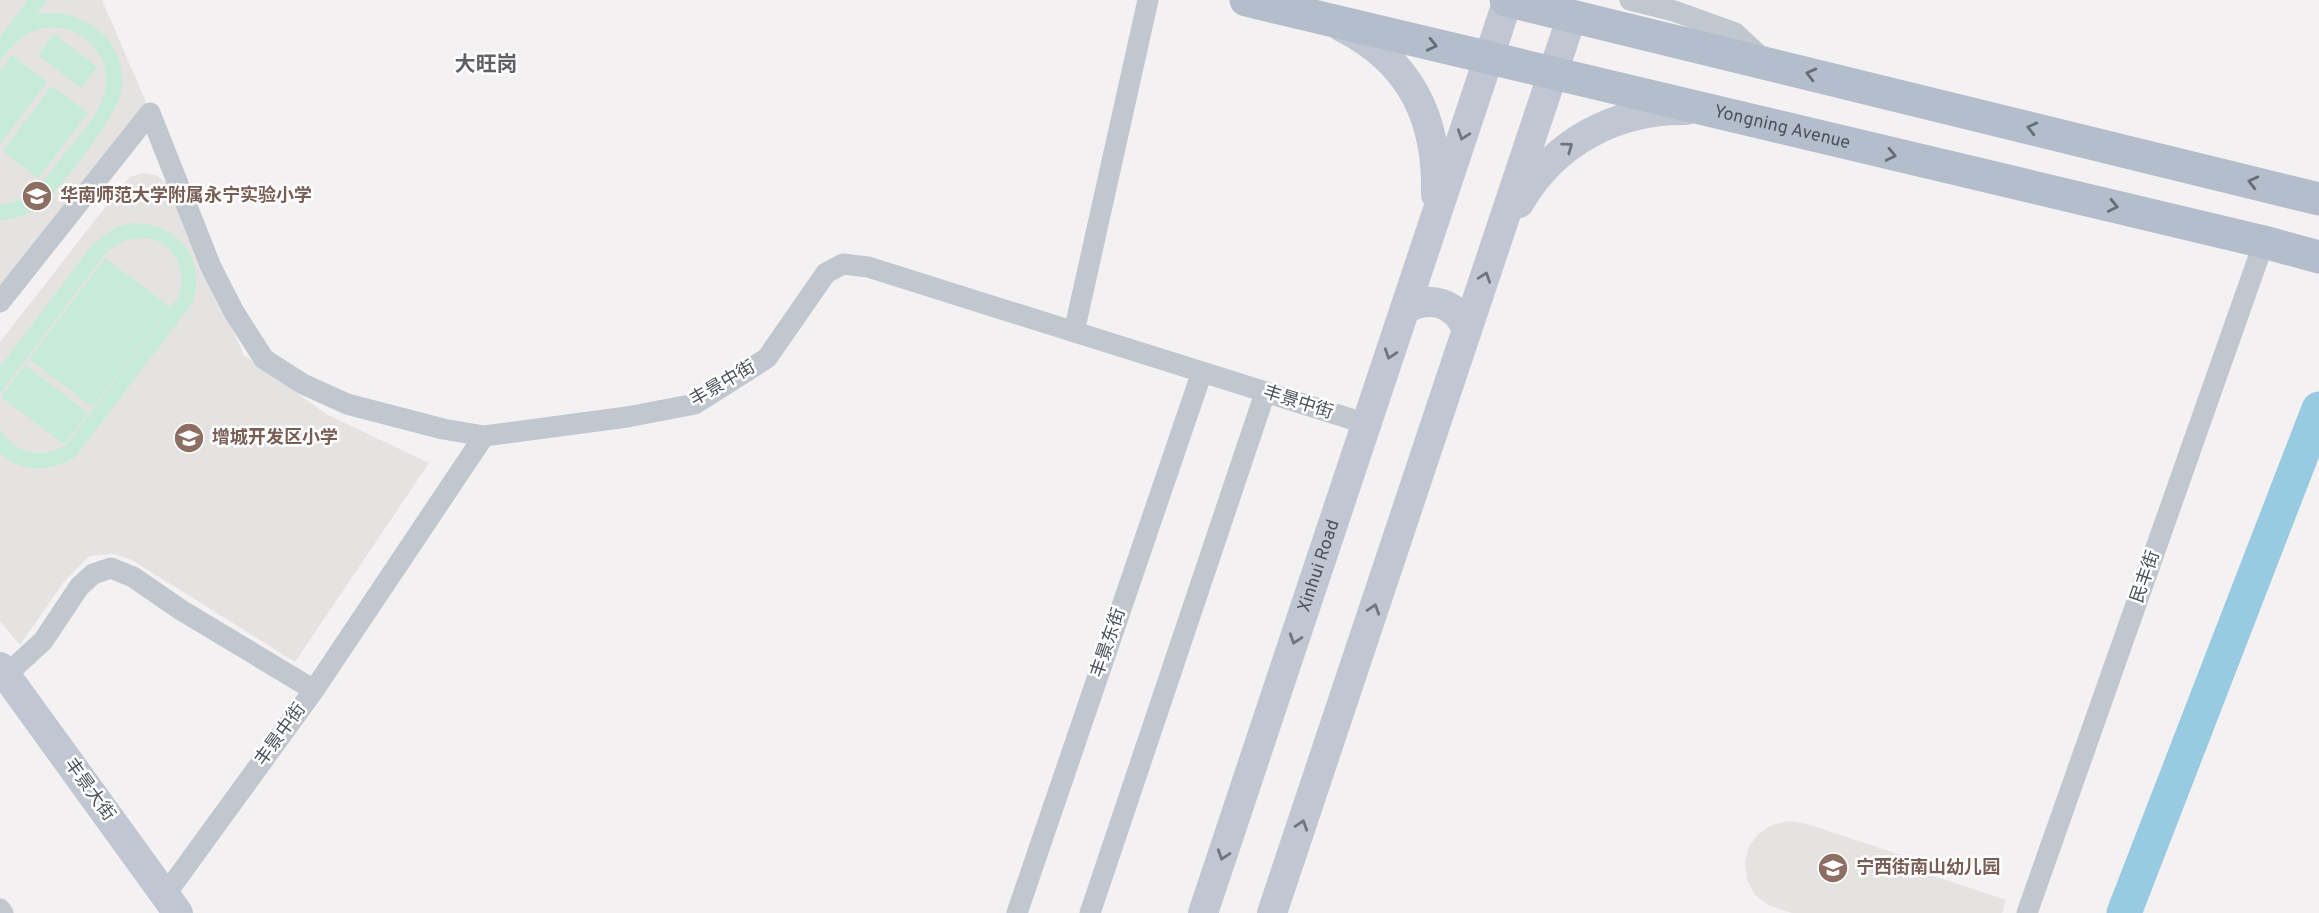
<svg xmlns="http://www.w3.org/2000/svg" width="2319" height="913" font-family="Overpass,'Noto Sans SC',sans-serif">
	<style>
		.education { fill: #e4e3e2 }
		.green { fill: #c6ebd8 }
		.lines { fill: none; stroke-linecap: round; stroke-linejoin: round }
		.river { stroke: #98cae2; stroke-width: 35 }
		.street { stroke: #c1c7ce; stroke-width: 21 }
		.secondary { stroke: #c1c7d2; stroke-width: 30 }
		.primary { stroke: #b4bdcc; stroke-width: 33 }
		.oneway { stroke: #656d78 }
		.oneway2 { stroke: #6e757f }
		.labels { text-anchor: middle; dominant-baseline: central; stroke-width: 5; stroke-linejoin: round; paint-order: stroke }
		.street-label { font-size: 18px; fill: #4b525c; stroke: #fff }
		.education-label { font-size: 18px; font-weight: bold; fill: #785e54; stroke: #fff; text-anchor: start }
		.quarter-label { font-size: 21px; font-weight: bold; fill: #5e6065; stroke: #fff }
	</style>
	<rect width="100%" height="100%" fill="#f3f1f1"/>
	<path class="education" d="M0,0H102L146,102L0,290Z
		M143,173L156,175L167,183L244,355L326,414L429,463L295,662L132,560L113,554L89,556L63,583L20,645L0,621V342L121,187L130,177Z
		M1788,821L1804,823L1922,862L1919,871L2006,900L2002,913H1792L1768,905L1755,895L1747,880L1745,864L1748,848L1758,834L1772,825Z"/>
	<path class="green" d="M28,0H47L37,14C83,6 130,42 121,92C116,116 60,190 40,206C28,215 15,219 0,220V205C28,203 42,183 58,162C74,141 99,117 105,91C115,49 69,14 31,32C17,38 9,50 0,61V37Z
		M54,34L97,67L81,88L38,55Z
		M12,55L47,82L0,144V71Z
		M52,86L88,113L38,178L3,151Z
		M131,223C177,223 206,256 193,302L75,457C51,471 22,474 0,453V429C15,454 41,460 66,445L179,296C193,246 141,218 105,254L0,394V367L93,244L117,227Z
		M105,258L170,307L93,407L29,359Z
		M25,365L88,413L64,444L1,397Z"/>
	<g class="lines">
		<path class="river" d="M2124,913L2319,409"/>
		<path class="street" d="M1630,0L1674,11L1735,33L1763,59
			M0,302L150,113L211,267L234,312L264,359L303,384L347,404L443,429L484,436L627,417L695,404L767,358L826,273L843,264L868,267L1367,424
			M1074,332L1148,0
			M6,675L43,641L79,587L93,574L111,568L133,577L181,610L314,690
			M165,895L314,690L484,436
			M0,909L3,913
			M1017,913L1202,372
			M1090,913L1265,393
			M2027,913L2264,242"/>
		<g class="secondary">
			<path d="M1342,27C1412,62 1438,120 1436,195"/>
			<path d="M1519,203C1554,142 1616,109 1686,110"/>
			<path d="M1405,309C1430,295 1456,302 1467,330"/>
			<path d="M0,667L178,913"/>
			<path id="s1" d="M1203,913L1508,0"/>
			<path d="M1272,913L1572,16"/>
		</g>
		<g class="primary">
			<path id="s2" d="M1246,0L2264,242L2319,257"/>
			<path d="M1506,0L2319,199"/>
		</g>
	</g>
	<defs><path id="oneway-chevron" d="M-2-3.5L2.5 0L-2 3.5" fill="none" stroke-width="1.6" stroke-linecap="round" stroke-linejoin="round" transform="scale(1.75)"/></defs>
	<g class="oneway">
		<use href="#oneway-chevron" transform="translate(1432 45) rotate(13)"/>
		<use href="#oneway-chevron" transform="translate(1811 74) rotate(-166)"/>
		<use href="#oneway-chevron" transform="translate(2032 128) rotate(-166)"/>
		<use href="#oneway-chevron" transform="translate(1891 155) rotate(13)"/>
		<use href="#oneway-chevron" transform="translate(2253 182) rotate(-166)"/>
		<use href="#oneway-chevron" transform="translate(2113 206) rotate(13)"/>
	</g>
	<g class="oneway2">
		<use href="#oneway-chevron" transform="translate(1463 135) rotate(109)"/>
		<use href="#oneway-chevron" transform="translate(1568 147) rotate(-36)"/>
		<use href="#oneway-chevron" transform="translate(1485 277) rotate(-71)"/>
		<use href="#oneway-chevron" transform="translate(1390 354) rotate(108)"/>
		<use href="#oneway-chevron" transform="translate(1374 609) rotate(-72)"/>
		<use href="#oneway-chevron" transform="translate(1295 639) rotate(108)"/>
		<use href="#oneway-chevron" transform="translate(1302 825) rotate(-72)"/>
		<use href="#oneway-chevron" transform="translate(1223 855) rotate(108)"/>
	</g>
	<defs>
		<g id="school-disc" transform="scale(1.575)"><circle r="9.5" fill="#8d6e63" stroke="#fff"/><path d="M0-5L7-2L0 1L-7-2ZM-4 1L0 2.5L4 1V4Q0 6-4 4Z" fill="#fff"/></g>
	</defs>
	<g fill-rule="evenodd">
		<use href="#school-disc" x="37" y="196"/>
		<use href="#school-disc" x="189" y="438"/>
		<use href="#school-disc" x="1833" y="868"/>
	</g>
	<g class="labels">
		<g class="street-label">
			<text stroke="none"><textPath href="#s2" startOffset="551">Yongning Avenue</textPath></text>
			<text transform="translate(723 384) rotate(-30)">丰景中街</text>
			<text transform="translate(1298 403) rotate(18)">丰景中街</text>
			<text stroke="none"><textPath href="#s1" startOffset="366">Xinhui Road</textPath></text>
			<text transform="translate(2146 577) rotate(-71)">民丰街</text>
			<text transform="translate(1109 643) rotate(-71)">丰景东街</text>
			<text transform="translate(281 735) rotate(-54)">丰景中街</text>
			<text transform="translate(89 790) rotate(54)">丰景大街</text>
		</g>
		<g class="education-label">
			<text x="60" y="196">华南师范大学附属永宁实验小学</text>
			<text x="212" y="438">增城开发区小学</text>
			<text x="1856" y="868">宁西街南山幼儿园</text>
		</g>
		<g class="quarter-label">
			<text x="486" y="65">大旺岗</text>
		</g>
	</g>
</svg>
